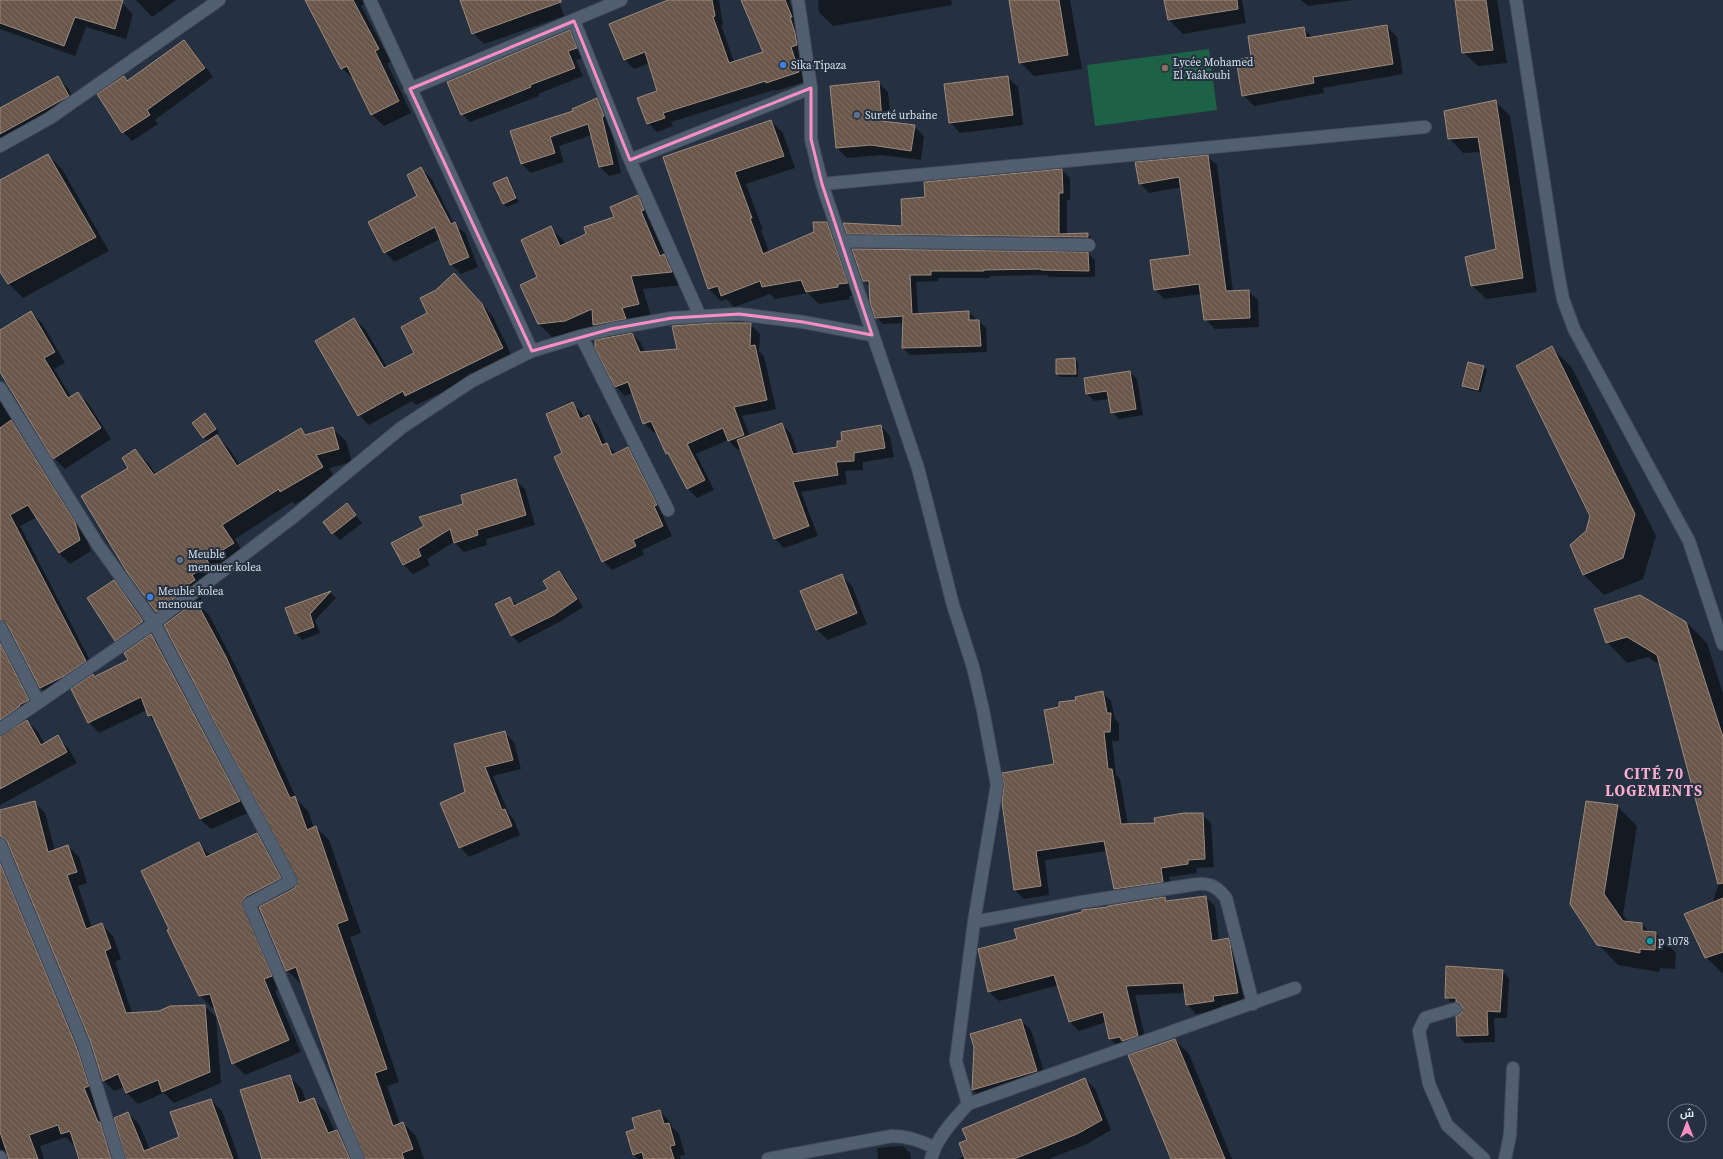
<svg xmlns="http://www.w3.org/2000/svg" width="1723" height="1159" font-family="'Source Serif 4',Cairo,serif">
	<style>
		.grass { fill: #1d6146 }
		.shadow { fill: #0007; fill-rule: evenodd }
		.building { fill: url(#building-back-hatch); stroke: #9e897d }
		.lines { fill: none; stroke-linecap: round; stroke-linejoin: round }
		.minor-casing { stroke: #434c59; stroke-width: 14 }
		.minor { stroke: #525f70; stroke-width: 12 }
		.marked { fill: none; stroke: #fb8fc4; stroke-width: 3; stroke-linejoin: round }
		.shop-dot { fill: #3f7fe0; stroke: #253140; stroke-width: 1.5 }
		.education-dot { fill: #8d6e63; stroke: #253140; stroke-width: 1.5 }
		.service-dot { fill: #5c6f8a; stroke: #253140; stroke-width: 1.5 }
		.culture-dot { fill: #0f9aa8; stroke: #253140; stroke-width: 1.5 }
		.labels { text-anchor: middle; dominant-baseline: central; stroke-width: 4; stroke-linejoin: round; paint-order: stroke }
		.poi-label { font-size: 11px; fill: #d9e1eb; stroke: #253140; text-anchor: start }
		.district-label { font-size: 15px; font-weight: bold; letter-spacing: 1px; fill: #f8accf; stroke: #253140 }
	</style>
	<defs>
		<pattern id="building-back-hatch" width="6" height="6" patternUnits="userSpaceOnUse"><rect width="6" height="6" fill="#6a574b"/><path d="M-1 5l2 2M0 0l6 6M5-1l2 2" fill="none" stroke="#7f6f65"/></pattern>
	</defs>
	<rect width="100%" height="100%" fill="#253140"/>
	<path class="grass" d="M1209,49L1217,110L1095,126L1087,65Z"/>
	<path class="shadow" d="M0,0H112L122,3L133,14L126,39L86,27L75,56L0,29Z
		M136,0H176L152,17Z
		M306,0H371L361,6L391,62L387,63L411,113L384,126L371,114L355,81L342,68Z
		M462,0H562L559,1L564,16L484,44L473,33Z
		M671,0H719L723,25H721L734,62L764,53L743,0H789L804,42L805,54L799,56L807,81L776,91L774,90L671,122L673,126L657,132L648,123L658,91L649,63L634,69L625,60L611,24Z
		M818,0H951L952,5L833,26L819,12Z
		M1010,0H1070L1082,69L1034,76L1020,62Z
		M1165,0H1242L1246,23L1183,34L1169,20Z
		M1301,0H1353L1308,6Z
		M1456,0H1497L1507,63L1478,66L1463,52Z
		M1386,26L1397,37L1403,74L1323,88L1324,93L1254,106L1243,95L1252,58L1303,28L1313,38Z
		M569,31L578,40L585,57L576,60L583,76L538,94L539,96L470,122L462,114Z
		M184,41L193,50L213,77L155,120L158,124L132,141L123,132L124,77L128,81Z
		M1007,77L1018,87L1023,125L960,133L950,122Z
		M58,78L68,88L79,107L0,150V109Z
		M878,82L888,92L891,123L914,126L924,136L921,160L881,155L847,158L837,148Z
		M597,100L606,109L621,173L609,176L600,167L592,135L559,146L564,162L531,173L522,164L575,111Z
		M1496,102L1510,116L1537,292L1486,299L1472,285L1497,250L1481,152L1463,153L1449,138Z
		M771,121L783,133L795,168L746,184L763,230H761L769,252L815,233L827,223L839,235L859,295L849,296L850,299L819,304L808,293L775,299L770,294L734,307L726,299L721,301L709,289L664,157Z
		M48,155L62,169L109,251L23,298L9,284L0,271V182Z
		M1207,156L1217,165L1233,291H1248L1258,300L1259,327L1215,329L1205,319L1201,294L1164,299L1155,289L1191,256L1182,187L1149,193L1140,183Z
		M421,169L431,178L454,224L465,233L478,267L461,274L451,264L440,239L394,262L385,252L419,196Z
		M1062,170L1070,178V200H1067V235L1088,234L1096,242V245L856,241L848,233L904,227L926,198Z
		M506,178L510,181L519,202L507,207L504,204L494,184Z
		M637,197L650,210L684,285L643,289L651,316L634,321L639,331L631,333L641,343L645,352L678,350L750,324L760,334L759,351L764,356L776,409L742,416L750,436L782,424L791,434L798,454L838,448L843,442L881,426L890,436L894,457L863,462V470L845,471L847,484L801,492L818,536L784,548L775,539L741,448L738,450L728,440L696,454L714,490L697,498L688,489L671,457L667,453L657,431L654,433L644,423L633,393L625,396L616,387L608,339L595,326L578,334L552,337L539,324V278L551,228L564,241L565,244L588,235L616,218ZM656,420L648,423V421Z
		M853,250L1088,253L1095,260V277H1049L1047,275L990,276V278H938V281L916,282L918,314L969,312L976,319V321H979L986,328L987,352L910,355L903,348L904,323L883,324L876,317L870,287L864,281Z
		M464,285L492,315L513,358L416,405L412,401L369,425L359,415L354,319L365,329L387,367L416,353L429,313Z
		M31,313L42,323L65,363L54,369L71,397L77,393L88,403L111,439L65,469L54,458L0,369V331Z
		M1551,347L1572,368L1656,536L1643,579L1604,595L1584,575L1572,546L1587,532L1591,516Z
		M1075,359L1078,362V377H1060L1057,374V360Z
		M1469,363L1484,367L1487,370L1481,392L1466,389L1463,386Z
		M1130,372L1137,379L1143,415L1119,419L1112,412L1109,399L1094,401L1087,394L1085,379Z
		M0,401L7,408L85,534L91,551L70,564L59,553L37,517L20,526L96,672L92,675L94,678L130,661L151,635L162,646L250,812L211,829L200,819L157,724L149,716L147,710L99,733L89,722L72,688L51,698L40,687L11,630L5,634L4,642L39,711L29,716L30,718L26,720L38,732L45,744L57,737L68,748L77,763L0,805Z
		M573,404L582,413L584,418L589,416L598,425L606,444L616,453L628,449L637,458L665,514L663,516L672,536L642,550L644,555L612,570L603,561L564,454Z
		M205,414L219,432L207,441L203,437Z
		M332,428L346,441L352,462L329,468L336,480L295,504L292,502L235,539L246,557L205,588L208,594L201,598L202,601L198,604L209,615L238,671L297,800L308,811L314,828L316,827L329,840L361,933L350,937L399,1082L387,1086L400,1124L403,1123L416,1136L424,1159H366L302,983H300L287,970L260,908L258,910L283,988L275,991L301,1052L245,1075L233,1063L215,1007L212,1008L200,995L199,844L211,856L257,834L269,846L292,890L296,888L299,882L168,623L156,612L130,468L135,450L148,463L156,475L217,436L230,450L240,465L300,429L307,435Z
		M515,480L525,489L535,525L486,539L487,545L464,552L454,542L427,559L430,565L413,574L403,564L393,543Z
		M347,505L362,523L340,540L333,533Z
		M559,572L566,579L583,607L561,621L519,643L512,636L496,605L510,598L517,605L550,589Z
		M841,575L852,586L867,624L828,640L817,630Z
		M114,582L121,589L150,628L123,647L116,640Z
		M331,593L336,598L315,620L320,633L302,640L296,633L287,609Z
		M1596,610L1686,622L1707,643L1723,694V974L1706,957L1712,904L1719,883L1660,665L1648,657L1627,663L1607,642Z
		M1102,692L1111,701L1115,719L1119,723V741H1112L1116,775L1120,779L1128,825L1156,823L1202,814L1211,823L1214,867L1196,868L1197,873L1169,877L1172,891L1124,898L1115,889L1107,851L1045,860L1049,895L1024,899L1015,890L1055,765L1060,707Z
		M505,733L514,742L521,769L493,776L509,814L514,820L520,835L469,857L460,847L467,793Z
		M34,802L45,813L55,851L68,846L79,857L87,883L78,886L92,928L102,925L113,936L121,959L115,962L132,1013L159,1012L205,1006L216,1017L221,1083L174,1103L164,1093L138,1104L127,1093L124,1087L114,1091L103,1080L91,1040L11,848H8L99,1097L94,1099L118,1159H80L75,1144L73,1145L66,1137L40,1146L44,1159H11L9,1156L0,1159V811Z
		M1617,806L1637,826L1623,915L1629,923L1642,924L1650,933H1656L1676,953L1675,969L1660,968L1659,972L1618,965L1598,944L1571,904Z
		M1205,897L1215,906L1219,941L1228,939L1238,949L1247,1002L1222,1005V1010L1196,1014L1187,1004L1185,993L1135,995L1147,1045L1120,1048L1110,1039L1106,1022L1079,1031L1070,1022L1059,985L999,1001L989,992L1165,898L1169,901Z
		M1502,971L1509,978L1507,1018H1494L1495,1042L1465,1043L1458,1036L1463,1008L1460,1004H1453L1446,997Z
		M1021,1020L1031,1030L1047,1081L983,1100L973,1090Z
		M1175,1040L1189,1054L1232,1159H1172Z
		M289,1076L302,1089L306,1102L313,1099L326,1112L335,1132L337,1131L350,1144L357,1159H263Z
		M1085,1079L1095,1089L1111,1130L1087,1144L1049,1159H958L965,1156Z
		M211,1100L222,1111L239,1159H127L128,1113L139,1124L150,1150L180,1137Z
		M660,1111L670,1122L672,1127L679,1134L685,1155L680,1156L681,1159H638L634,1155L637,1130Z
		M903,1146L910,1153L911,1159H878L877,1148Z"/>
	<path class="building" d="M0,0H123L115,29L75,17L64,46L0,23Z
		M305,0H353L379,49L375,51L399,101L371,115L347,66L341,69Z
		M460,0H561V2L472,34Z
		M668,0H712L715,16L713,17L729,63L763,52L741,0H785L792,17H790L795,33L797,45L791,47L799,72L766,83V81L663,113L665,118L647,124L637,98L657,91L645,52L624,60L609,24Z
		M1009,0H1059L1068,55L1019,63Z
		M1164,0H1237L1238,9L1168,20Z
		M1455,0H1486L1493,50L1462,53Z
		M1387,25L1393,64L1313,77L1314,83L1242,96L1236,60L1251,57L1248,36L1304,27L1306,38Z
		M570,30L577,48L568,51L575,68L530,85L531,87L461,115L447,82Z
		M184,40L205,68L147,110L150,115L122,133L97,94L124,76L127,81Z
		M58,76L69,96L0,134V108Z
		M1008,76L1013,115L949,123L944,84Z
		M879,81L882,121L915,125L911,151L871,145L836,148L830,86Z
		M597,98L604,116L602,117L613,164L599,167L588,124L550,137L555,153L521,164L510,131L573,111L572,109Z
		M1496,100L1523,278L1471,286L1465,257L1496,249L1478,137L1448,139L1444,111Z
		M771,120L784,156L735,172L752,218H750L763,254L814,232L813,222H827L848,283L838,284V287L806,292L801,280L762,287L760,281L721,296L718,286L708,289L663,157Z
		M48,154L96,237L8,284L0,272V180Z
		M1208,155L1226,291L1249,290L1250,318L1204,320L1199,284L1154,290L1150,260L1190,255L1179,177L1139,184L1135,162Z
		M421,167L451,224L455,222L469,257L450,265L435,227L384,253L368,222L417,196L407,175Z
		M1062,169L1063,193H1059V234L1088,233V237L847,234L843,223L902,226L901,199L925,197L924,182Z
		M507,177L516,198L503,204L493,183Z
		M638,195L644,210L641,211L660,256L664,254L672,272L631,276L639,304L622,308L626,319L593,325L592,309L565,321L538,324L520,285L537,277L521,240L551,226L560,246L586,234L584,227L614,217L610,207Z
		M852,249L1088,252L1089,271L1041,270V269L984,270V271H931V275H910L912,314L969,311V320H979L981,346L902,348L903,316L875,318L870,302L869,281H863Z
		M454,273L482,304L503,348L405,396L403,391L358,416L315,341L354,318L384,368L414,353L401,327L427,313L420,298L436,290Z
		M31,311L55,352L44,358L68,398L78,392L101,428L53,459L0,372V330Z
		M715,323H751L750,346L755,345L767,400L734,407L744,435L728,441L723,428L687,444L705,480L687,489L668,453L666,454L651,421L643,424L628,382L615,387L595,348V340L632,333L640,352L677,349L672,326Z
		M1552,346L1635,514L1623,558L1583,575L1570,545L1586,531L1590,516L1516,366Z
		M1075,358L1076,374H1056V359Z
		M1468,362L1484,366L1478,390L1462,386Z
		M1130,371L1136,409L1111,413L1107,391L1086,394L1084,378Z
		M573,402L580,419L589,415L602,445L607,443L612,455L628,447L657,505L654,506L663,526L633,540L636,546L602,562L554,457L562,453L546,414Z
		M205,413L216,429L203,438L192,423Z
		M11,420L75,522L80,540L59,553L28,505L10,515L86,661L64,676L40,688L7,624L0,620V428Z
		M782,423L793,454L837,447V441H842L841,432L881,425L885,448L854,453V461L836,462L838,475L793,482L809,526L774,539L737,440Z
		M333,427L339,449L316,455L323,467L280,492L279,489L222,525L234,543L207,560L209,564L192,575L195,580L188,585L189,587L156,612L127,572L81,496L128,468L122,458L135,449L154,475L217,435L237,466L301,428L305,435Z
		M516,479L526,515L477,530L478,535L454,543L450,529L418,549L421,556L403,565L391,543L424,526L419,517L463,504L461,495Z
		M347,503L356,515L332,534L323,522Z
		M559,571L577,599L554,615L511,636L495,604L510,597L514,606L548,589L543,581Z
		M842,574L857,613L816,630L800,591Z
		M114,580L143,621L115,641L87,598Z
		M331,591L310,614L314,627L295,634L285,608Z
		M1640,595L1686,622L1723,737V883L1718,884L1657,655L1627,637L1606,643L1594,609Z
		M196,601L226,657L290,798L295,796L307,830L316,826L348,920L337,924L387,1069L375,1073L393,1126L403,1122L413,1149L402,1153L404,1159H365L341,1100L296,967L286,971L259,907L295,888L298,881L164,625Z
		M151,634L240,801L200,819L152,715L148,716L141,697L88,723L71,689L93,674L94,677L128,660L124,653Z
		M0,643L29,700L19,705L20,706L0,720Z
		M1103,691L1107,713H1111L1110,732H1104L1108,769H1112L1121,824L1155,823L1154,818L1184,813H1203L1205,859L1188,860V864L1161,868L1163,882L1114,889L1104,841L1036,851L1041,886L1014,890L1002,802L1004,786L1002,773L1054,764L1044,710L1059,707V702L1076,700L1075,697Z
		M27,720L41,745L58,735L67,752L0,789V736Z
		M505,731L513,760L485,767L502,810L505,809L512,826L459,848L440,803L465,792L454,744Z
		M35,801L48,852L68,845L77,872L67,875L86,929L102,923L111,948L105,951L126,1013L159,1011L170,1006L205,1005L210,1072L162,1092L158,1080L126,1093L118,1074L103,1081L90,1040L7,841L4,838L0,837V810Z
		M1586,801L1618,805L1604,894L1623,921L1642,923V931L1656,932L1655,950L1640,949V953L1597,945L1570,904Z
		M257,833L281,878L245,897L242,904L272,976L264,979L289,1040L232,1064L210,994L199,996L167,930L169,929L141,871L199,842L206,857Z
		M0,863L76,1046L89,1086L84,1088L98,1122H100L111,1159H79L70,1131L61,1134L58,1125L29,1135L38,1159H9L0,1132Z
		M1206,896L1212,941L1229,938L1238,993L1213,996L1214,1001L1186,1005L1183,983L1126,986L1138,1036L1122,1041L1120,1037L1109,1039L1103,1012L1069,1022L1054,975L988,992L978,949L1017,939L1014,929L1082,912V910L1108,907V906L1165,897L1166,901Z
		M1723,898V952L1705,958L1684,914Z
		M1446,966L1503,970L1500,1012L1487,1011L1488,1035L1457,1036L1456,1016L1461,1014L1462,1007L1460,1003L1456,1002V998H1445Z
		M1021,1019L1037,1071L972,1090L974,1047L970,1034Z
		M1175,1039L1225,1159H1171L1128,1055Z
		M290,1075L299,1103L314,1098L328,1133L337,1130L350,1159H262L240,1090Z
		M1085,1078L1102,1120L1077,1134L1014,1159H965L959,1143L967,1140L962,1129Z
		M211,1099L233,1159H126L114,1118L128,1112L144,1151L179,1137L170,1112Z
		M660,1110L664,1124L669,1123L675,1145L670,1146L674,1159H644L642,1152L633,1155L626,1132L635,1129L632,1118Z"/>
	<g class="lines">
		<g class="minor-casing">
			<path id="minor" d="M370,0L532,351
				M798,0L811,88V139L822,184L918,468L953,605L973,667L983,710L997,785L974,922L956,1061L968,1104C953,1121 937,1137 931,1159
				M1516,0L1557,267L1563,299L1574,329L1689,541L1723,644
				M574,21L630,160L700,316
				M410,89L621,0
				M0,146L50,118L219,0
				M630,160L811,88
				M822,184L1425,127
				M841,241L1089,245
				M581,336L668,510
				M0,388L98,545L154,623L291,881L249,904L358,1159
				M0,627L38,701
				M0,729L154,623L292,518L401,428L472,381L532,351L581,336L611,329L672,318L739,314L803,322L872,335
				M0,844L83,1043L119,1159
				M974,922L1082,902L1191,885C1207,882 1215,884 1226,898L1253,1004
				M1455,1009L1425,1018L1419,1031L1429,1084L1447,1125L1484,1159
				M968,1104L1295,988
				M0,1157L1,1159
				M768,1159L892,1136C908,1136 920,1140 935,1148
				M1505,1159L1510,1135L1513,1068"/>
		</g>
		<use href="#minor" class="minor"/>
	</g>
	<path class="marked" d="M574,21L630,160L811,88V139L822,184L872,335L803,322L739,314L672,318L611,329L532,351L410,89Z"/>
	<g class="shop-dot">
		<circle cx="783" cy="65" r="4"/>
		<circle cx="150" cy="597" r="4"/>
	</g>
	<circle class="education-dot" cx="1165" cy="68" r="4"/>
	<g class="service-dot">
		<circle cx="857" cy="115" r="4"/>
		<circle cx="180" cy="560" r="4"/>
	</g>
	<circle class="culture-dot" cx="1650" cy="941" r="4"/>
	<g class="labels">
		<g class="poi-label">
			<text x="1173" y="62">Lycée Mohamed<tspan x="1173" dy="13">El Yaâkoubi</tspan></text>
			<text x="791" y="65">Sika Tipaza</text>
			<text x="865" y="115">Sureté urbaine</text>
			<text x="188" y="554">Meuble<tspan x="188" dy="13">menouer kolea</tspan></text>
			<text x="158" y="591">Meuble kolea<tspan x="158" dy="13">menouar</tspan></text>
			<text x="1658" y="941">p 1078</text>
		</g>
		<g class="district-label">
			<text x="1654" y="773">CITÉ 70<tspan x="1654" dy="17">LOGEMENTS</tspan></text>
		</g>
	</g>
	<g transform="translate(1687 1123)"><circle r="19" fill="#253140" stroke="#6d7784"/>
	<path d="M0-3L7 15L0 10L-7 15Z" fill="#fb8fc4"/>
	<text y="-6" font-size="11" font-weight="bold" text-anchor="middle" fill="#d9e1eb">ش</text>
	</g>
</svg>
